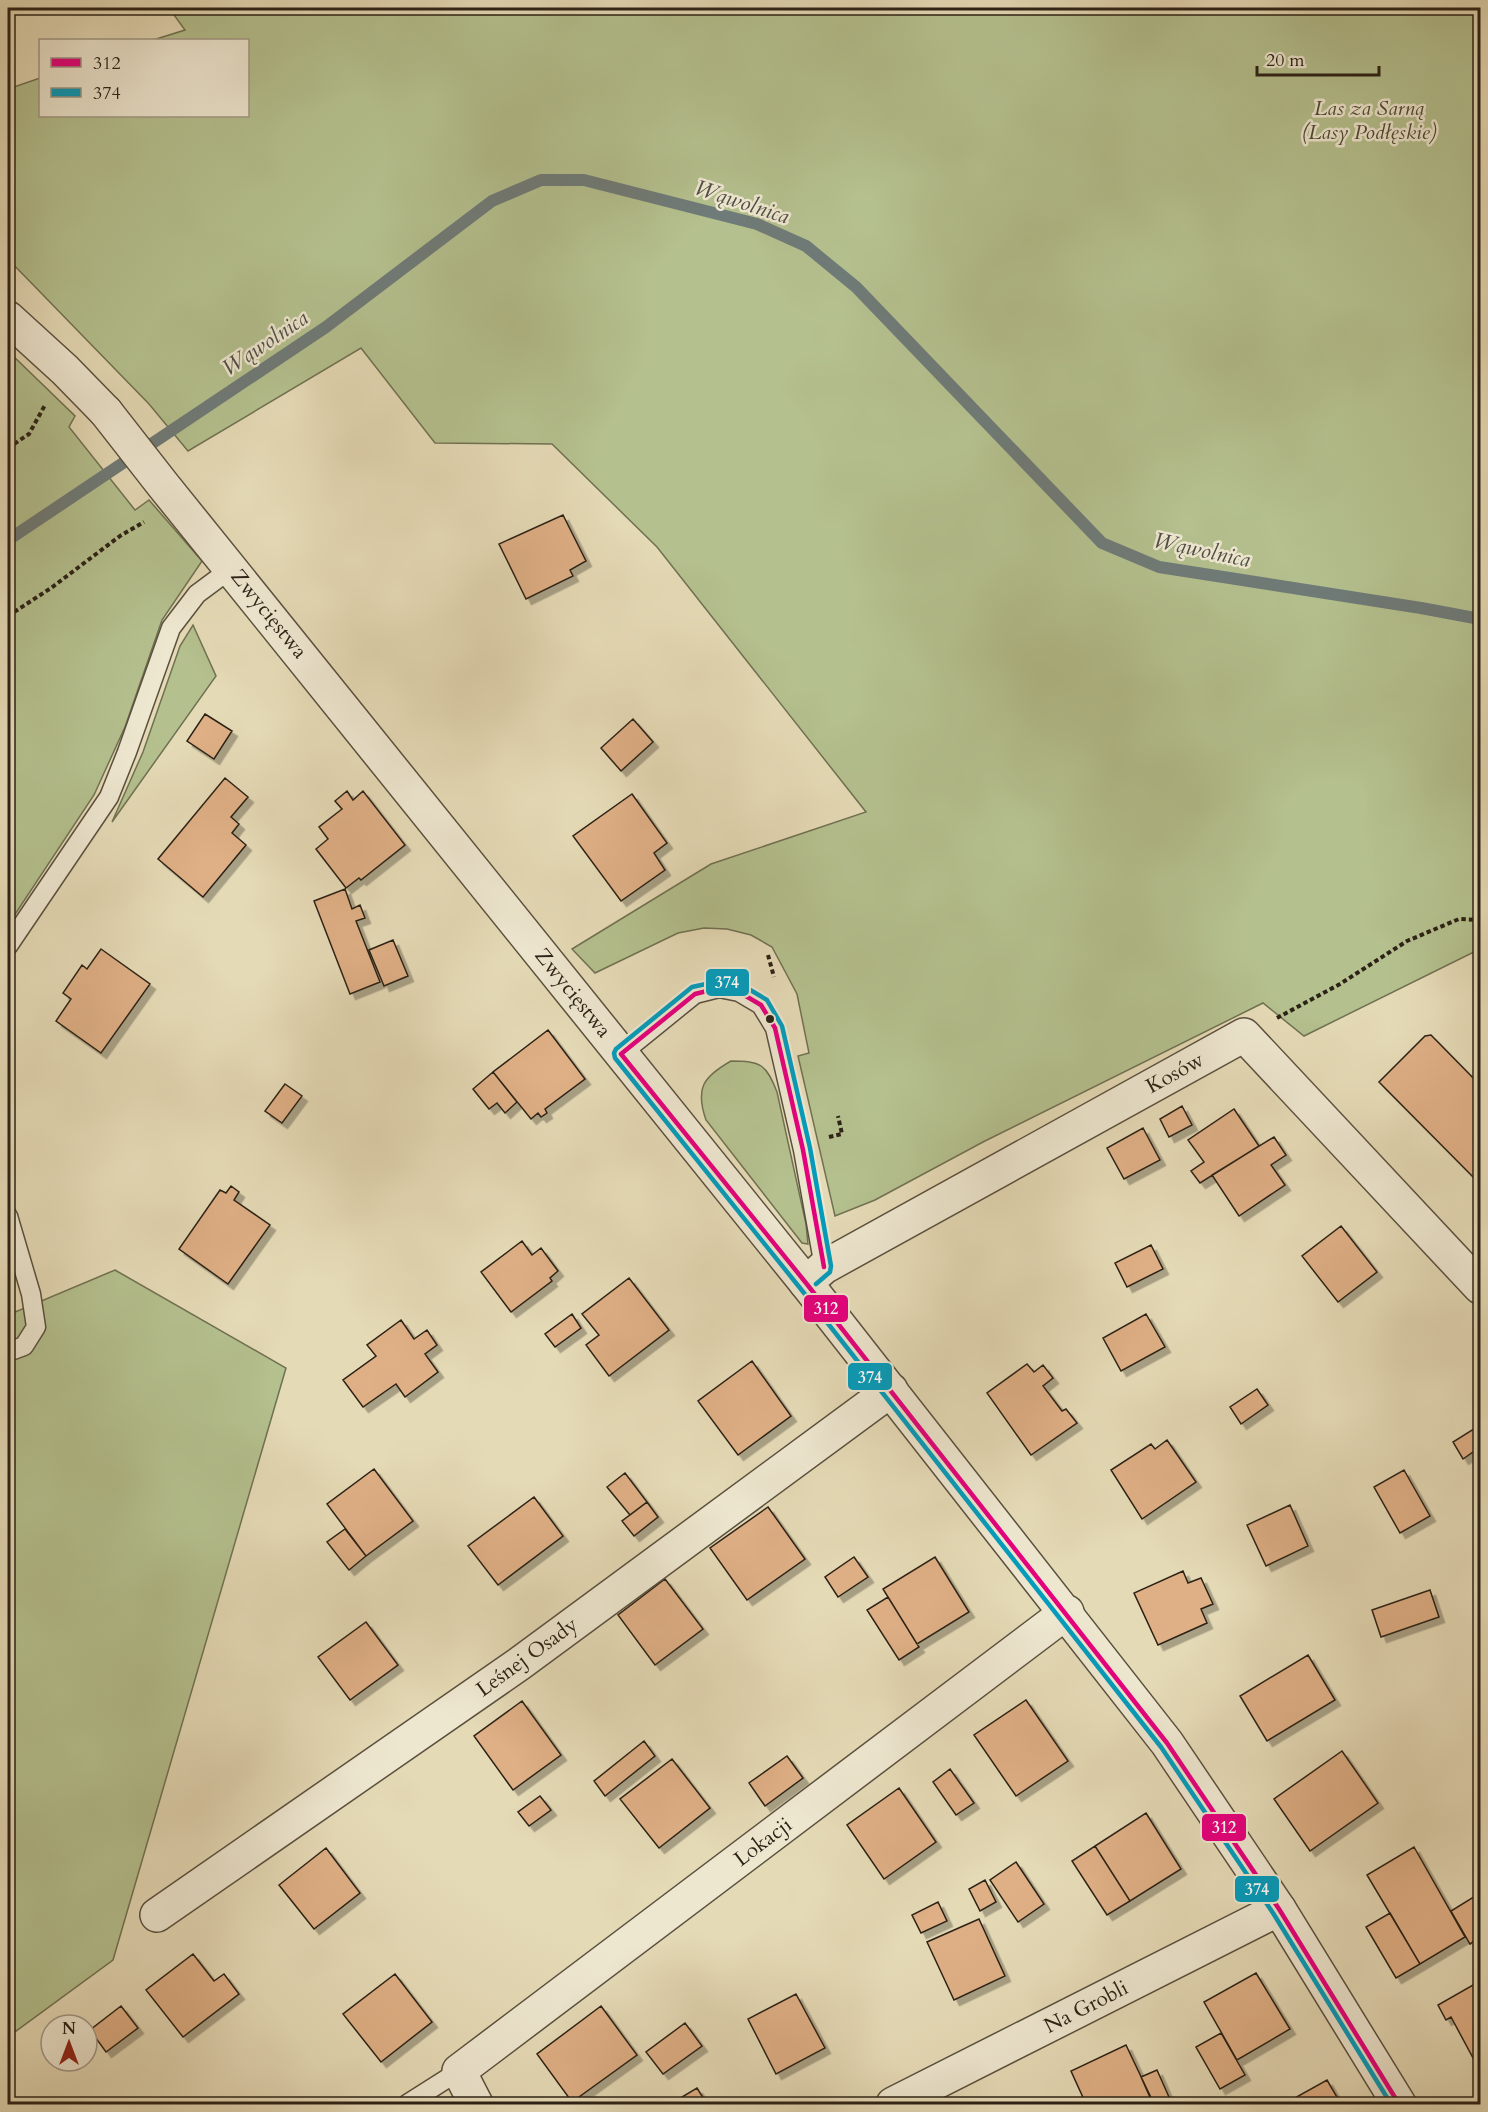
<svg xmlns="http://www.w3.org/2000/svg" width="1488" height="2112" font-family="Cardo,serif">
	<style>
		.green { fill: #b4c08e; stroke: #707152; stroke-width: 1.5 }
		.lines { fill: none; stroke-linecap: round; stroke-linejoin: round }
		.stream { stroke: #6f7b78; stroke-width: 12 }
		.building { fill: #dfaf85; stroke: #2c2216; stroke-width: 1.5; filter: url(#shadow) }
		.service-casing { stroke: #5a503e; stroke-width: 21 }
		.minor-casing { stroke: #5a503e; stroke-width: 36 }
		.tertiary-casing { stroke: #5a503e; stroke-width: 36 }
		.path { stroke: #2c2216; stroke-width: 4; stroke-dasharray: 4.5 3; stroke-linecap: butt }
		.service { stroke: #eee7d0; stroke-width: 18 }
		.minor { stroke: #eee7d0; stroke-width: 33 }
		.tertiary { stroke: #eee7d0; stroke-width: 33 }
		.bus-1-casing { stroke: #eee7d0; stroke-width: 9 }
		.bus-2-casing { stroke: #eee7d0; stroke-width: 9 }
		.bus-1 { stroke: #e5007d; stroke-width: 4.5 }
		.bus-2 { stroke: #049cbc; stroke-width: 4.5 }
		.bus-dot { fill: #2c2216; stroke: #eee7d0; stroke-width: 2 }
		.labels { text-anchor: middle; dominant-baseline: central; stroke-width: 5; stroke-linejoin: round; paint-order: stroke }
		.park-label { font-size: 21px; font-style: italic; fill: #4e4a34; stroke: #eee7d0 }
		.street-label { font-size: 21px; fill: #2c2216; stroke: #eee7d0 }
		.water-label { font-size: 22px; font-style: italic; fill: #4e4f47; stroke: #eee7d0 }
		.line-badge { stroke: #eee7d0; stroke-width: 2 }
		.badge-label { font-size: 16px; text-anchor: middle; font-weight: bold; fill: #fff }
	</style>
	<defs>
		<filter id="shadow"><feDropShadow dx="5.5" dy="5.5" stdDeviation="0" flood-color="#0004"/></filter>
	</defs>
	<rect width="100%" height="100%" fill="#e5dab6"/>
	<filter id="stains"><feTurbulence type="fractalNoise" baseFrequency=".00333" numOctaves="4"/><feColorMatrix values="0 0 0 0 .2 0 0 0 0 .09 0 0 0 0 .02 0 0 0 .5 -.17"/></filter>
	<radialGradient id="worn" r=".72"><stop offset=".6" stop-color="#630" stop-opacity="0"/><stop offset="1" stop-color="#630" stop-opacity=".3"/></radialGradient>
	<path class="green" d="M169,8H1480V949L1304,1036L1263,1003L983,1142L875,1200L835,1216L798,1056L809,1053L797,994L772,947L751,935L727,929L704,928L678,933L595,973L572,949L711,864L866,812L657,547L552,444L435,443L361,348L188,451L149,404L8,259V89L40,78V116H248V40H153L185,30Z
		M8,351L75,416L69,427L135,510L149,500L202,561L162,620L125,727L94,795L8,925Z
		M193,625L216,676L112,822L143,752L180,646Z
		M731,1061C761,1061 766,1064 777,1092L806,1224L808,1244L802,1243L706,1120C695,1088 703,1077 731,1061Z
		M115,1270L286,1368L113,1960L8,2037V1315Z"/>
	<g class="lines">
		<path class="stream" d="M8,540L326,327L492,201L541,180H584L757,224L806,246L856,287L1102,543L1159,567L1421,608L1480,619"/>
	</g>
	<path class="building" d="M563,515L586,561L570,570L573,576L526,599L499,544Z
		M205,714L232,731L214,759L187,741Z
		M633,719L653,742L621,771L601,748Z
		M225,778L248,797L231,817L239,824L232,833L246,845L203,897L158,859Z
		M347,791L353,800L363,791L405,845L361,880L359,878L346,888L316,849L328,839L319,827L342,809L335,801Z
		M632,794L667,843L654,853L665,870L621,901L573,836Z
		M345,889L352,909L360,905L365,918L356,921L380,982L350,994L314,901Z
		M393,940L408,976L384,986L369,950Z
		M101,949L150,984L101,1053L56,1021L71,999L63,993L82,965L87,969Z
		M548,1030L585,1079L545,1109L547,1113L541,1117L538,1113L531,1119L493,1072Z
		M1431,1035L1480,1085V1184L1379,1082L1425,1036Z
		M493,1072L517,1102L505,1113L497,1103L489,1109L473,1089Z
		M285,1084L302,1096L282,1123L265,1111Z
		M1182,1106L1192,1125L1169,1137L1160,1119Z
		M1234,1109L1259,1146L1200,1183L1191,1171L1204,1162L1188,1140Z
		M1143,1128L1160,1160L1124,1179L1107,1148Z
		M1274,1137L1286,1155L1271,1165L1285,1185L1239,1216L1212,1175Z
		M231,1186L239,1192L234,1200L270,1225L228,1284L179,1249L220,1190L226,1193Z
		M1341,1226L1377,1272L1338,1302L1302,1256Z
		M522,1241L532,1255L541,1248L558,1271L550,1278L552,1281L511,1312L481,1272Z
		M1151,1245L1163,1269L1127,1287L1115,1263Z
		M629,1278L669,1330L609,1376L586,1345L599,1335L582,1314Z
		M572,1314L581,1328L555,1347L545,1334Z
		M1146,1314L1165,1347L1121,1371L1103,1338Z
		M401,1320L414,1339L427,1330L437,1345L425,1354L438,1372L405,1397L396,1384L363,1407L343,1380L376,1356L367,1345Z
		M752,1361L791,1416L738,1455L698,1401Z
		M1027,1364L1034,1372L1043,1365L1053,1378L1043,1386L1062,1411L1066,1409L1077,1423L1031,1455L987,1393Z
		M1257,1389L1268,1405L1241,1424L1230,1407Z
		M1480,1425V1447L1463,1459L1453,1442Z
		M1167,1440L1196,1482L1142,1519L1111,1470L1151,1444L1155,1449Z
		M374,1469L413,1521L366,1556L327,1504Z
		M1404,1470L1430,1516L1400,1533L1374,1487Z
		M625,1473L647,1502L630,1515L607,1487Z
		M534,1497L563,1536L498,1585L468,1546Z
		M647,1502L658,1517L634,1536L622,1521Z
		M1290,1505L1308,1546L1266,1566L1247,1525Z
		M768,1507L805,1559L747,1600L710,1548Z
		M345,1529L366,1556L349,1570L327,1542Z
		M854,1557L868,1577L838,1597L825,1577Z
		M935,1557L969,1612L917,1644L883,1589Z
		M1183,1571L1188,1583L1201,1578L1213,1604L1201,1609L1207,1623L1158,1645L1134,1593Z
		M665,1579L703,1629L655,1665L618,1615Z
		M1430,1590L1439,1617L1381,1637L1372,1610Z
		M888,1597L919,1647L899,1660L867,1610Z
		M366,1622L398,1665L350,1700L318,1657Z
		M1308,1655L1335,1700L1267,1741L1240,1696Z
		M1026,1700L1068,1761L1016,1796L974,1735Z
		M522,1701L561,1755L513,1790L474,1736Z
		M644,1741L655,1756L605,1796L594,1781Z
		M1342,1751L1378,1803L1310,1851L1274,1799Z
		M787,1756L803,1778L765,1806L749,1783Z
		M672,1759L710,1808L659,1848L620,1799Z
		M950,1769L974,1803L956,1815L933,1782Z
		M899,1788L936,1842L884,1879L847,1825Z
		M540,1796L551,1810L529,1826L518,1812Z
		M1146,1813L1181,1869L1130,1901L1095,1846Z
		M1095,1846L1130,1901L1107,1915L1072,1861Z
		M1414,1847L1465,1937L1420,1964L1367,1875Z
		M326,1848L360,1893L314,1929L279,1885Z
		M1016,1862L1044,1904L1018,1922L990,1880Z
		M985,1880L996,1902L980,1911L969,1889Z
		M1480,1893V1936L1470,1944L1451,1911Z
		M938,1902L947,1921L921,1933L912,1915Z
		M1390,1913L1420,1964L1396,1978L1366,1927Z
		M979,1919L1005,1976L954,2000L927,1942Z
		M193,1954L214,1981L224,1974L239,1994L183,2037L146,1990Z
		M1256,1973L1290,2029L1237,2060L1204,2002Z
		M395,1974L432,2022L381,2062L343,2014Z
		M1480,1981V2068L1479,2069L1451,2017L1446,2020L1438,2005Z
		M796,1994L825,2048L776,2074L748,2019Z
		M121,2006L138,2028L106,2052L90,2030Z
		M601,2006L637,2055L572,2102L537,2054Z
		M685,2023L702,2046L663,2074L646,2052Z
		M1221,2033L1245,2075L1220,2089L1196,2047Z
		M1126,2045L1154,2104H1086L1071,2071Z
		M1157,2070L1169,2097L1153,2104L1141,2077Z
		M1327,2080L1341,2104H1284Z
		M697,2088L707,2104H680L677,2100Z"/>
	<g class="lines">
		<g class="service-casing">
			<path id="service" d="M8,946L109,797L127,752L171,628L197,594L232,568
				M621,1054L695,994L719,988L739,992L761,1005L775,1028L803,1150L824,1267
				M8,1216L31,1294L36,1327L24,1346L8,1352
				M407,2104L459,2071"/>
		</g>
		<g class="minor-casing">
			<path id="minor" d="M8,318L65,370L106,412
				M806,1283L824,1267L1244,1035L1480,1287
				M157,1915L519,1664L891,1390
				M476,2104L459,2071L1067,1612
				M893,2104L1279,1909"/>
		</g>
		<g class="tertiary-casing">
			<path id="tertiary" d="M106,412L163,485L806,1283L1167,1743L1279,1909L1399,2104"/>
		</g>
		<path class="path" d="M8,448L29,434L45,405
			M8,616L51,588L120,536L144,522
			M768,955L774,977
			M1277,1018L1340,984L1407,941L1459,919L1480,920
			M829,1137L842,1134L838,1116"/>
		<use href="#service" class="service"/>
		<use href="#minor" class="minor"/>
		<use href="#tertiary" class="tertiary"/>
		<g class="bus-1-casing">
			<path id="bus-1" d="M621,1054L806,1283L1167,1743L1279,1909L1399,2104
				M621,1054L695,994L719,988L739,992L761,1005L775,1028L803,1150L824,1267"/>
		</g>
		<g class="bus-2-casing">
			<path id="bus-2" d="M816,1284L830,1272L831,1266L810,1148L782,1026L767,1000L742,985L720,981L692,987L616,1049L614,1053L615,1058L800,1288L1161,1747L1273,1913L1391,2104"/>
		</g>
		<use href="#bus-1" class="bus-1"/>
		<use href="#bus-2" class="bus-2"/>
	</g>
	<circle class="bus-dot" cx="770" cy="1019" r="5"/>
	<g class="labels">
		<g class="park-label">
			<text x="1369" y="108">Las za Sarną<tspan x="1369" dy="24">(Lasy Podłęskie)</tspan></text>
		</g>
		<g class="street-label">
			<text transform="translate(269 614) rotate(51)">Zwycięstwa</text>
			<text transform="translate(573 993) rotate(51)">Zwycięstwa</text>
			<text transform="translate(1175 1073) rotate(-29)">Kosów</text>
			<text transform="translate(527 1657) rotate(-36)">Leśnej Osady</text>
			<text transform="translate(763 1842) rotate(-37)">Lokacji</text>
			<text transform="translate(1086 2007) rotate(-27)">Na Grobli</text>
		</g>
		<g class="water-label">
			<text transform="translate(742 202) rotate(18)">Wąwolnica</text>
			<text transform="translate(265 343) rotate(-34)">Wąwolnica</text>
			<text transform="translate(1202 550) rotate(12)">Wąwolnica</text>
		</g>
	</g>
	<g class="line-badge">
		<rect x="705" y="968" width="45" height="29" rx="6" fill="#049cbc"/>
		<rect x="803" y="1294" width="46" height="29" rx="6" fill="#e5007d"/>
		<rect x="847" y="1362" width="46" height="29" rx="6" fill="#049cbc"/>
		<rect x="1201" y="1813" width="46" height="29" rx="6" fill="#e5007d"/>
		<rect x="1234" y="1875" width="46" height="28" rx="6" fill="#049cbc"/>
	</g>
	<g class="badge-label">
		<text x="727" y="988">374</text>
		<text x="826" y="1314">312</text>
		<text x="870" y="1383">374</text>
		<text x="1224" y="1833">312</text>
		<text x="1257" y="1895">374</text>
	</g>
	<rect width="1488" height="2112" fill="none" stroke="#e5dab6" stroke-width="30"/>
	<rect x="9" y="9" width="1470" height="2094" fill="none" stroke="#2c2216" stroke-width="3"/>
	<rect x="15" y="15" width="1458" height="2082" fill="none" stroke="#2c2216" stroke-width="1.5"/>
	<rect x="39" y="39" width="210" height="78" fill="#eee7d0" stroke="#a09886" stroke-width="1.5"/>
	<rect x="51" y="58" width="30" height="9" fill="#e5007d" stroke="#a09886" stroke-width="1.5"/>
	<text x="93" y="69" font-size="18" fill="#2c2216">312</text>
	<rect x="51" y="88" width="30" height="9" fill="#049cbc" stroke="#a09886" stroke-width="1.5"/>
	<text x="93" y="99" font-size="18" fill="#2c2216">374</text>
	<g transform="translate(69 2043)"><circle r="28" fill="#eee7d0" stroke="#a09886" stroke-width="1.5"/>
	<path d="M0-4.5L10 22L0 15L-10 22Z" fill="#8f2418"/>
	<text y="-9" font-size="16" font-weight="bold" text-anchor="middle" fill="#2c2216">N</text>
	</g>
	<path d="M1257 66v9h122v-9" fill="none" stroke="#2c2216" stroke-width="3"/>
	<text x="1266" y="66" font-size="18" fill="#2c2216" stroke="#eee7d0" stroke-width="4.5" paint-order="stroke">20 m</text>
	<rect width="100%" height="100%" filter="url(#stains)"/>
	<rect width="100%" height="100%" fill="url(#worn)"/>
</svg>
